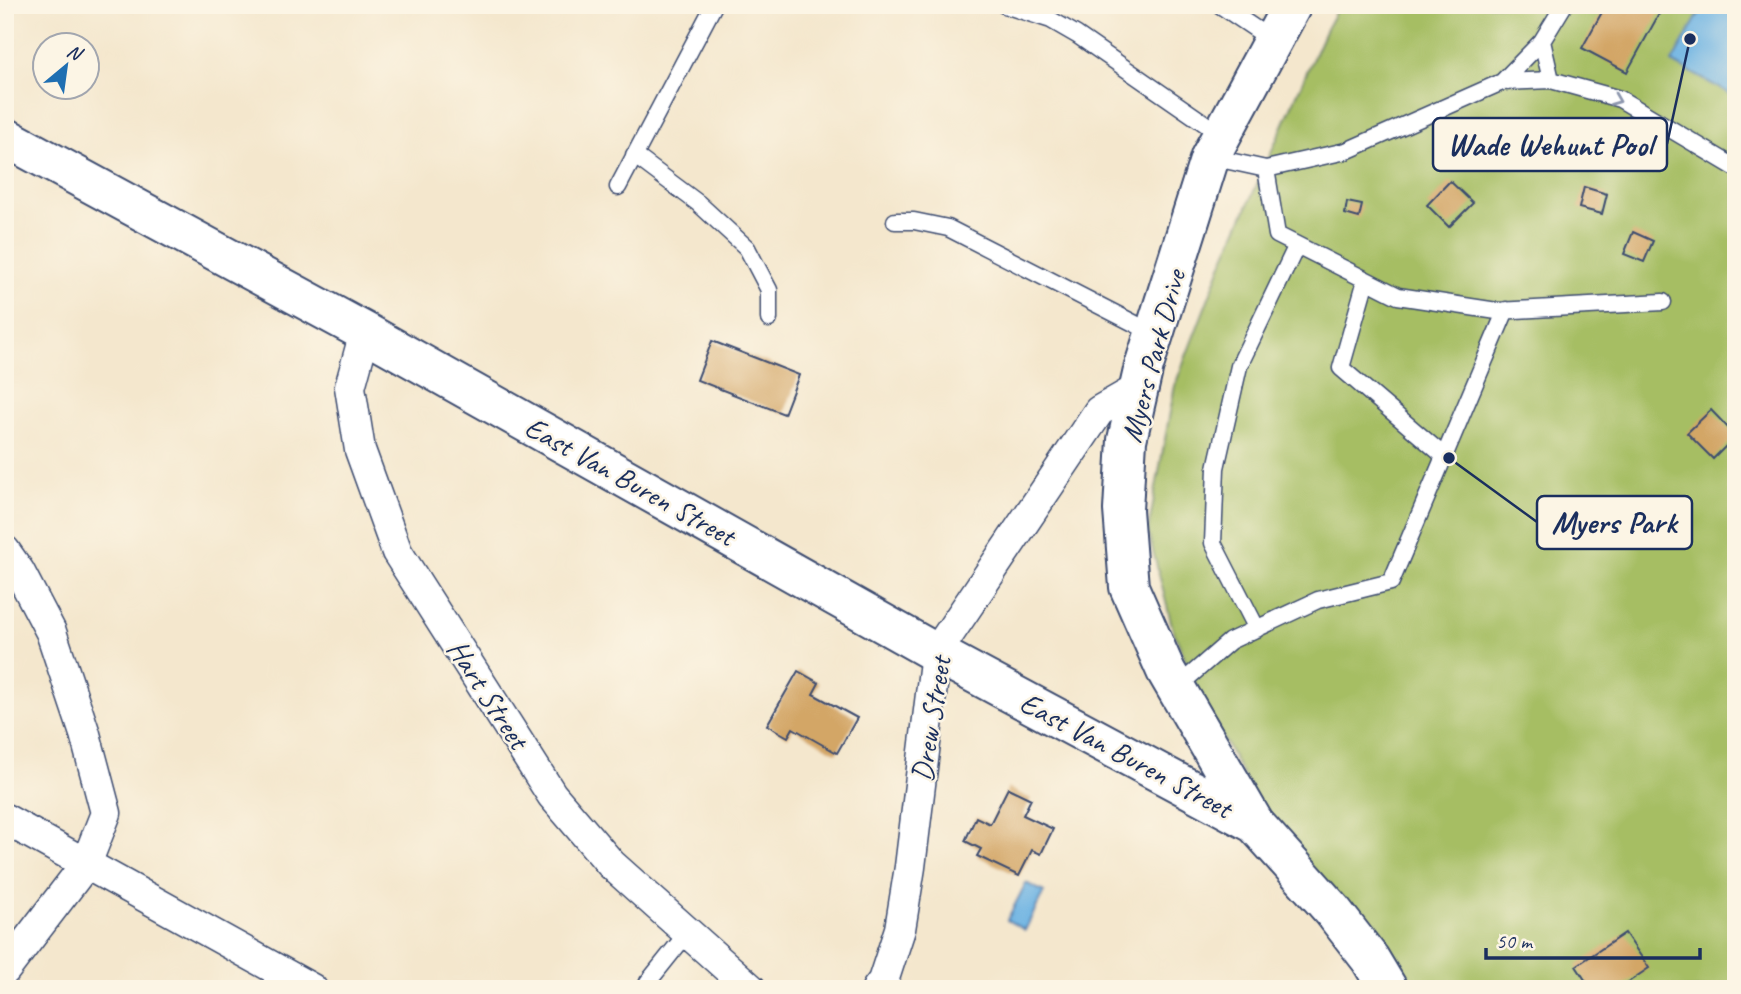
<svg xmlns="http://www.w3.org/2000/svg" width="1741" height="994" font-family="Caveat,sans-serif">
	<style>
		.green { fill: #a6be64; stroke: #607661; stroke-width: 2 }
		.water { fill: #6db3e3; stroke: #4471a0; stroke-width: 2 }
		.building { fill: #d3a666 }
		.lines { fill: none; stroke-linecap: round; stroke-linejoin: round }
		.service-casing { stroke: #3c4b6f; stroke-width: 19 }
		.minor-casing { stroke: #3c4b6f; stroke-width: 33 }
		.tertiary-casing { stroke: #3c4b6f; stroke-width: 42 }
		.service { stroke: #fff; stroke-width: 16 }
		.minor { stroke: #fff; stroke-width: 30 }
		.tertiary { stroke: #fff; stroke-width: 38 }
		.oneway { stroke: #8d97ae }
		.labels { text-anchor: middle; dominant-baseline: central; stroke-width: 5; stroke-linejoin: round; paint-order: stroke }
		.street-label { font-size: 30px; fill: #1b2f5e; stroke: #fcf5e5 }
		.leader { fill: none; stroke: #1b2f5e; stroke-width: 2.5 }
		.callout-dot { fill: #1b2f5e; stroke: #fcf5e5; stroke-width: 2.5 }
		.callout { fill: #fcf5e5; stroke: #1b2f5e; stroke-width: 2.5 }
		.callout-label { font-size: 32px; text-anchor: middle; font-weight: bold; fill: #1b2f5e }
	</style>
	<rect width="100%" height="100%" fill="#fcf5e5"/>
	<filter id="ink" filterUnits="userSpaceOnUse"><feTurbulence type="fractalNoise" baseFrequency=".0143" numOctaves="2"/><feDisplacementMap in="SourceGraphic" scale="14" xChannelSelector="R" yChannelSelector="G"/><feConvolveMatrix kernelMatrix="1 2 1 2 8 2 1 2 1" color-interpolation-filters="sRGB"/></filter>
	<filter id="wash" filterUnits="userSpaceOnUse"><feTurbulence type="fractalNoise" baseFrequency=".00686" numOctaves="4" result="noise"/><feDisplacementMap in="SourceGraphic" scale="28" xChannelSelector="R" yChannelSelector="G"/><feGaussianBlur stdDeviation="1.57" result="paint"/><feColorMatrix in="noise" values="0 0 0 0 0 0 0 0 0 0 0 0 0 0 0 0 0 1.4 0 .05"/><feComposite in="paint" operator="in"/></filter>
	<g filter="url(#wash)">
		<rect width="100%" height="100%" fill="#f4e7cd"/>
		<path class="green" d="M1339,5H1736V989H1397L1264,815L1201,697L1173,630L1148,531L1175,385L1223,261L1325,31Z"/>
		<path class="water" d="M1704,5H1729L1736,9V97L1672,62Z
			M1026,883L1044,892L1025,930L1007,920Z"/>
		<g id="blocks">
			<path class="building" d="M1606,5H1664L1627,72L1582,48Z
				M1450,181L1473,203L1449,227L1427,205Z
				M1584,187L1607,194L1602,214L1579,208Z
				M1347,202L1362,205L1359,218L1345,214Z
				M1633,232L1653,241L1644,262L1624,254Z
				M712,341L799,375L784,414L697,380Z
				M1711,410L1736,436L1713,459L1687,433Z
				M798,671L819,683L813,694L857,718L837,753L793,728L788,737L767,725Z
				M1008,788L1031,799L1023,815L1053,829L1041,854L1032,850L1019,876L977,856L981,849L965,841L976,817L990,824Z
				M1625,933L1649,968L1618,989H1591L1576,966Z"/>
		</g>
	</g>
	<g filter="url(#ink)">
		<use href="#blocks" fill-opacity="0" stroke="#3c4b6f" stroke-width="2"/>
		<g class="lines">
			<g class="service-casing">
				<path id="service" d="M1004,5L1051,20L1077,35L1220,134
					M1220,5L1272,40
					M1542,41L1551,80
					M1502,82L1542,41L1564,5
					M634,155L698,203L747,248L769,290V319
					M1211,157L1266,169L1346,151L1502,82L1551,80L1620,99L1736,168
					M1266,169L1277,235L1398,296L1497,311L1663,302
					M618,187L714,5
					M895,221H914L948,228L1155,334
					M1366,280L1341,368L1444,456
					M1257,629L1213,543L1216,468L1239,366L1297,245
					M1176,688L1230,641L1318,600L1391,582L1506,310
					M269,989L277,969
					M645,989L648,982L688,932"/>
			</g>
			<g class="minor-casing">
				<path id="minor" d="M365,332L350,387L360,450L397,552L552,795L611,864L751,989
					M5,551L19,571L51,632L85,734L106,813L86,864L5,970
					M5,819L312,989
					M877,989L883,981L900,929L910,867L936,653L1099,411L1139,388"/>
			</g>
			<g class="tertiary-casing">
				<path id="tertiary" d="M1292,5L1210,157L1144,366L1127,440L1123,510L1129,587L1166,671L1255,824L1332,910L1370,959L1388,989
					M5,137L365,332L936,653L1255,824"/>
			</g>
			<use href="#service" class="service"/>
			<use href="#minor" class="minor"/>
			<use href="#tertiary" class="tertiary"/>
		</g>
		<defs><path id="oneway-chevron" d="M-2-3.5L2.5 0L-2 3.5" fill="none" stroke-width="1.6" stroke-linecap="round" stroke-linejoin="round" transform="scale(1.75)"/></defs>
		<use class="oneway" href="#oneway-chevron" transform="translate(1616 100) rotate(22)"/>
	</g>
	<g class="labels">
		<g class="street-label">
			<text transform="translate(1153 356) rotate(-75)">Myers Park Drive</text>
			<text transform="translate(630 481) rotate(29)">East Van Buren Street</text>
			<text transform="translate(488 694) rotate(57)">Hart Street</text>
			<text transform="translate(931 719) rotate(-81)">Drew Street</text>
			<text transform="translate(1126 755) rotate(28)">East Van Buren Street</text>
		</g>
	</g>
	<path class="leader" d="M1690 39L1667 144M1449 458L1537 522"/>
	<g class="callout-dot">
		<circle cx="1690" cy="39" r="7"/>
		<circle cx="1449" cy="458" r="7"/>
	</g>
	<g class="callout">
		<rect x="1433" y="118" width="234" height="53" rx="7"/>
		<rect x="1537" y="496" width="155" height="53" rx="7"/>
	</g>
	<g class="callout-label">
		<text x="1550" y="155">Wade Wehunt Pool</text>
		<text x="1614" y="533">Myers Park</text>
	</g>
	<rect width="1741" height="994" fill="none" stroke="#fcf5e5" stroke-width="28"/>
	<g transform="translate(66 66) rotate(29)"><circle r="33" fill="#fcf5e5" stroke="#a2a6af" stroke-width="2"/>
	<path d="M0-5L12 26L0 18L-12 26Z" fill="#1f6fb2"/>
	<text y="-10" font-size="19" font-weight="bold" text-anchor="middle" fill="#1b2f5e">N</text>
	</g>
	<path d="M1486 948v10h214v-10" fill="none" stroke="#1b2f5e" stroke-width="3.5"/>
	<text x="1496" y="948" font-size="21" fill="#1b2f5e" stroke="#fcf5e5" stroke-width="5" paint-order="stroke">50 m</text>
</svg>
